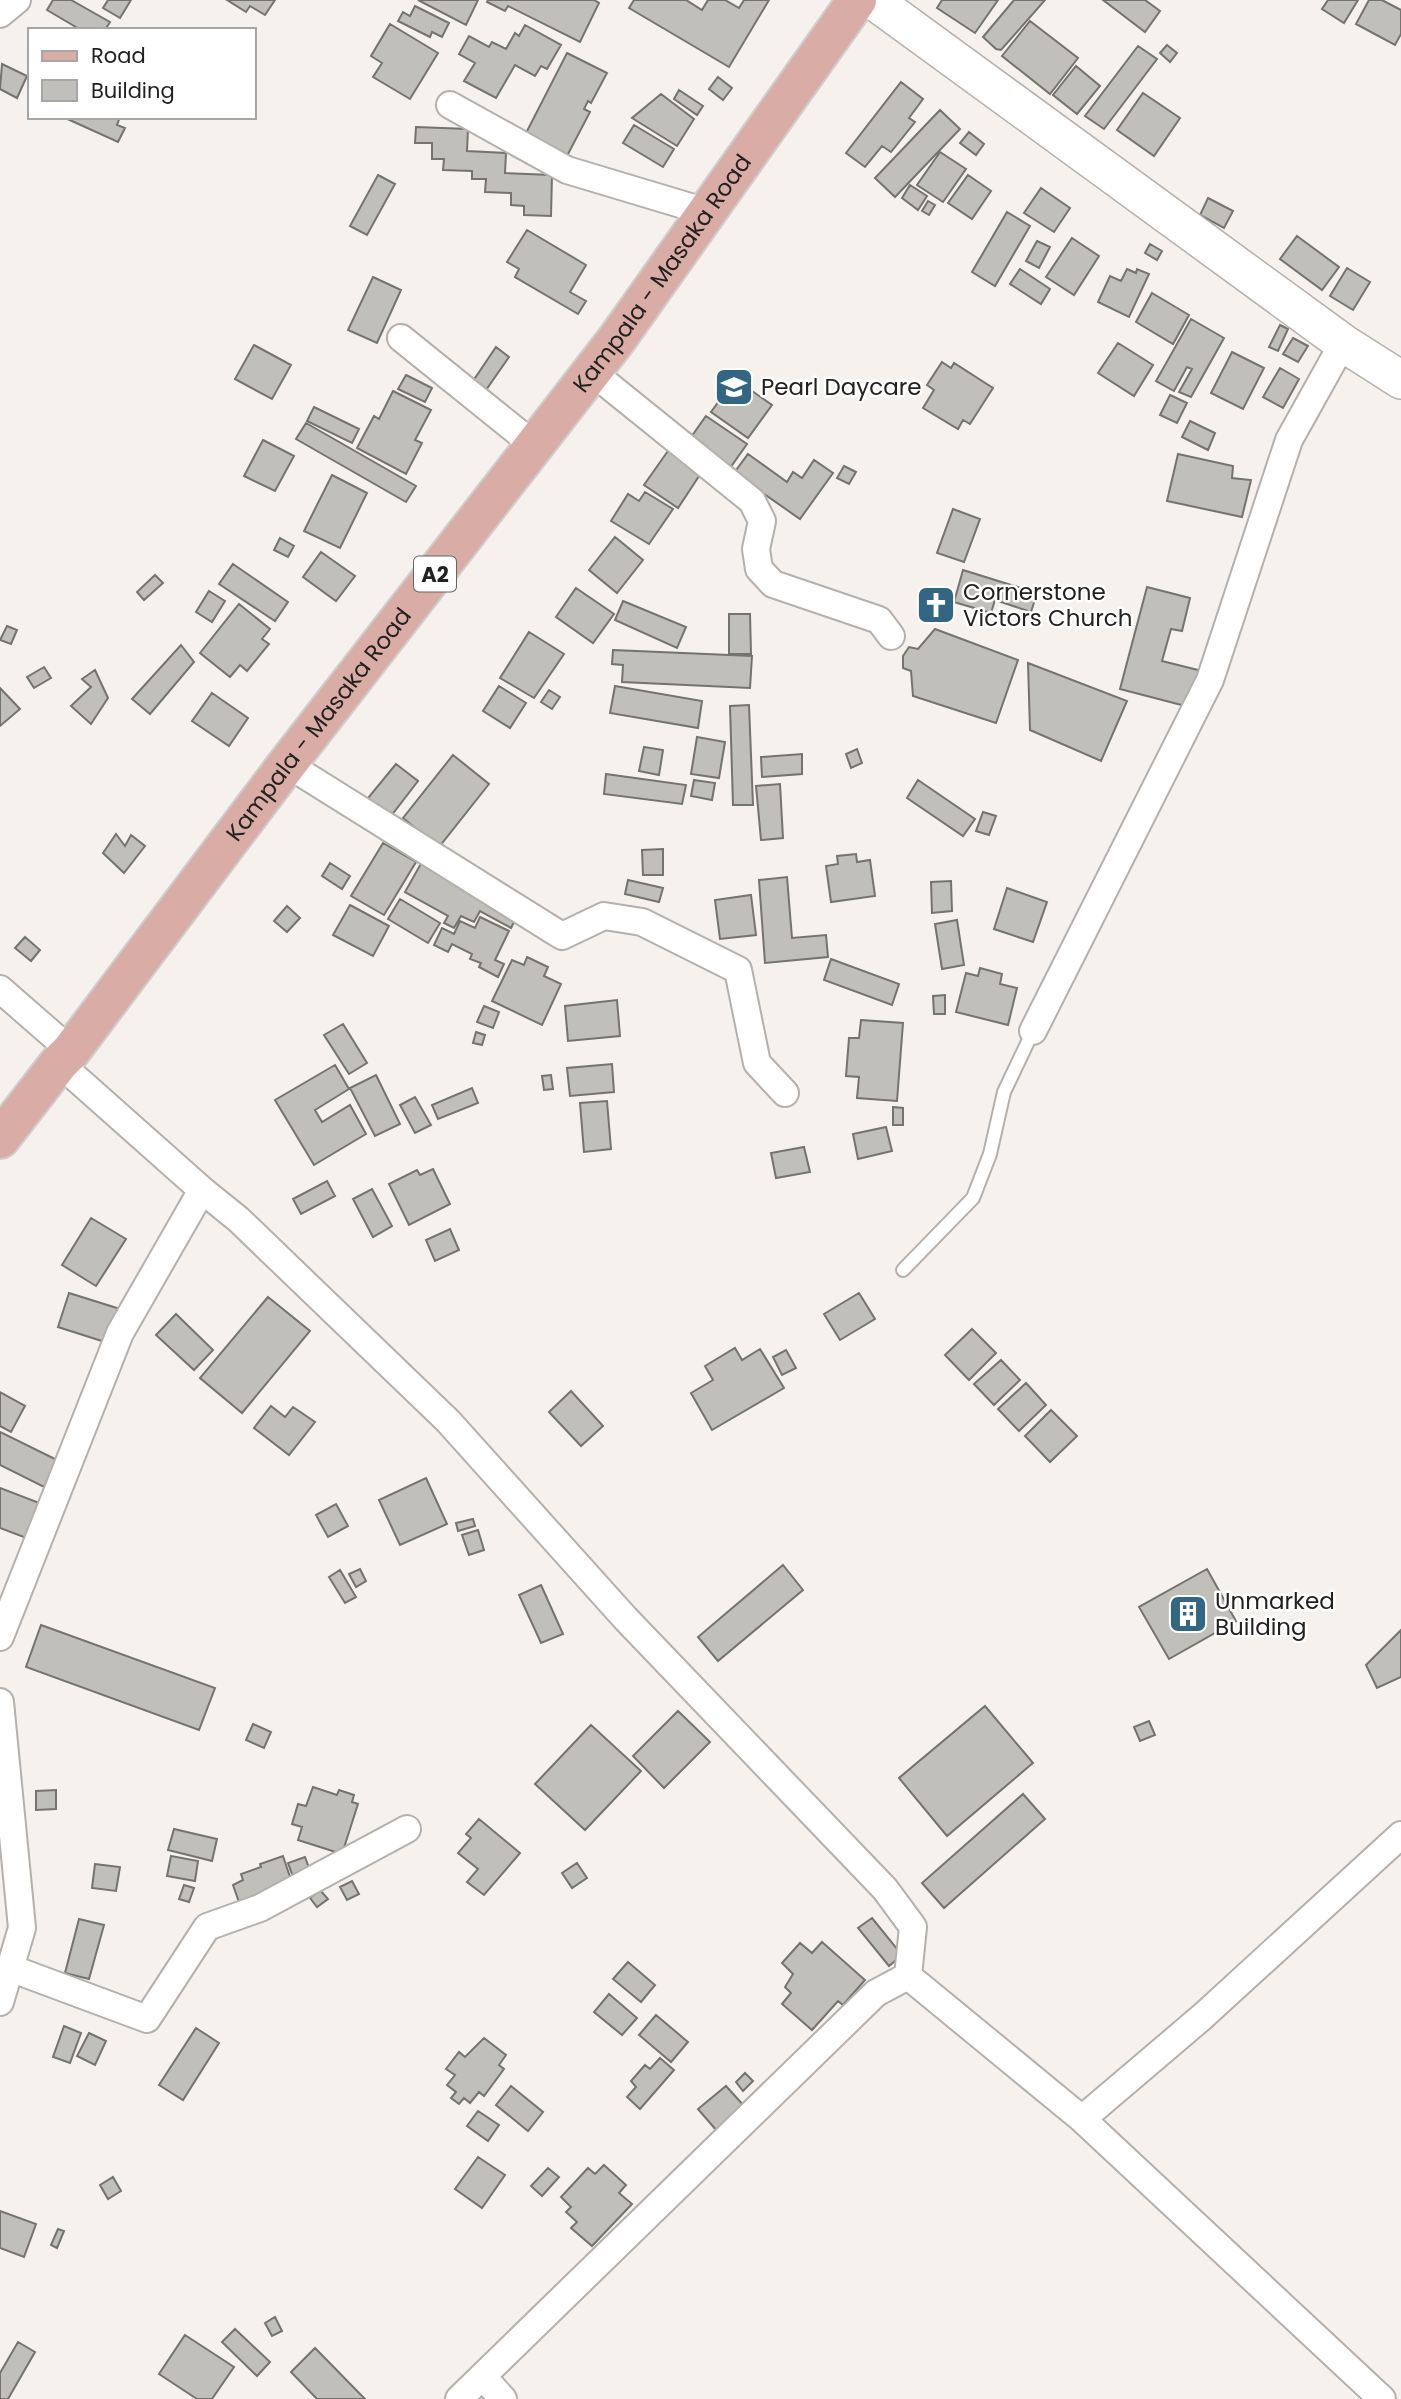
<svg xmlns="http://www.w3.org/2000/svg" width="1401" height="2399" font-family="Poppins,sans-serif">
	<style>
		.building { fill: #c0bfb9; stroke: #74736e; stroke-width: 2 }
		.lines { fill: none; stroke-linecap: round; stroke-linejoin: round }
		.lane-casing { stroke: #b5b0ab; stroke-width: 16 }
		.street-casing { stroke: #b5b0ab; stroke-width: 30 }
		.secondary-casing { stroke: #b5b0ab; stroke-width: 40 }
		.primary-casing { stroke: #cfcece; stroke-width: 42 }
		.lane { stroke: #fff; stroke-width: 12 }
		.street { stroke: #fff; stroke-width: 26 }
		.secondary { stroke: #fff; stroke-width: 37 }
		.primary { stroke: #d9ada5; stroke-width: 38 }
		.labels { text-anchor: middle; dominant-baseline: central; stroke-width: 5; stroke-linejoin: round; paint-order: stroke }
		.shield { fill: #fff; stroke: #656463; stroke-width: 2 }
		.shield-label { font-size: 21px; font-weight: bold; fill: #232120 }
		.street-label { font-size: 23px; fill: #232120; stroke: #fff }
		.poi-label { font-size: 23px; fill: #232120; stroke: #fff; text-anchor: start }
	</style>
	<rect width="100%" height="100%" fill="#f6f1ec"/>
	<path class="building" d="M53,0H71L110,22L105,30H81L47,10Z
		M108,0H131L120,18L103,8Z
		M227,0H275L265,15L250,6L246,12Z
		M418,0H478L466,25Z
		M488,0H594L599,3L580,42L508,6L505,11L487,2Z
		M634,0H686L702,10L708,0H725L739,8L744,0H769L729,67L629,8Z
		M942,0H998L975,33L937,8Z
		M1014,0H1045L1001,50L996,49L983,37Z
		M1103,0H1145L1160,11L1145,32Z
		M1328,0H1358L1344,23L1322,9Z
		M1369,0H1382L1401,10V34L1395,45L1356,24Z
		M415,6L449,23L442,37L432,32L430,37L398,21L403,12L410,16Z
		M1030,21L1078,58L1050,94L1002,56Z
		M390,24L438,53L410,99L373,77L382,63L371,56Z
		M525,25L561,45L547,69L541,66L535,76L515,65L496,98L464,81L475,63L459,54L469,36L489,47L492,42L506,49L515,33L519,36Z
		M1167,45L1177,53L1170,62L1160,53Z
		M1138,46L1157,59L1104,129L1085,116Z
		M567,53L607,73L591,103L588,101L584,109L590,112L567,156L525,135Z
		M2,64L27,76L17,98L0,89Z
		M1076,66L1100,86L1077,114L1053,95Z
		M718,77L732,88L723,100L709,89Z
		M901,82L923,99L909,118L915,122L891,152L882,146L865,167L846,153Z
		M679,90L703,106L697,115L674,99Z
		M1143,93L1180,118L1154,156L1117,130Z
		M661,94L694,119L677,146L632,118Z
		M940,110L960,129L895,197L875,178Z
		M63,117H120L117,125L125,128L118,142Z
		M634,125L674,149L663,167L623,143Z
		M416,127L468,129L467,151L506,153L505,173L552,175L551,216L524,215V206L511,205V193L485,192L486,179H472V171L443,170L444,159H432V143H415Z
		M969,132L984,144L976,155L960,143Z
		M940,152L966,169L943,202L917,185Z
		M378,175L395,184L367,235L350,226Z
		M968,175L991,191L972,219L948,203Z
		M910,185L927,196L918,210L902,198Z
		M1041,188L1070,208L1054,232L1024,213Z
		M1208,198L1233,211L1224,228L1200,215Z
		M928,201L935,205L929,215L922,211Z
		M1007,212L1030,226L995,286L972,272Z
		M527,230L586,265L570,292L586,301L578,314L515,277L519,269L507,262Z
		M1297,236L1339,267L1322,290L1280,259Z
		M1072,238L1099,256L1074,295L1046,277Z
		M1037,241L1050,247L1039,268L1026,261Z
		M1150,244L1162,251L1157,260L1145,253Z
		M1347,268L1370,282L1353,310L1330,296Z
		M1020,269L1050,289L1041,304L1010,284Z
		M1127,269L1136,273L1137,269L1149,274L1129,317L1098,302L1110,276L1121,281Z
		M373,277L401,290L377,343L348,330Z
		M1152,293L1189,315L1173,344L1136,322Z
		M1191,319L1224,338L1191,397L1179,392L1192,369L1187,367L1174,391L1156,381Z
		M1280,325L1288,329L1278,351L1269,347Z
		M1293,338L1308,346L1298,362L1283,354Z
		M1118,343L1153,365L1134,396L1098,373Z
		M254,345L291,365L272,399L235,379Z
		M496,347L509,357L486,390L473,381Z
		M1232,352L1264,368L1243,409L1211,393Z
		M942,362L951,368L954,363L993,388L970,424L963,420L958,429L923,408L934,390L927,385Z
		M1280,368L1299,379L1283,408L1263,397Z
		M406,375L432,388L425,402L398,389Z
		M735,379L772,405L748,438L711,412Z
		M393,391L431,410L415,440L422,443L406,474L357,448L374,416L379,419Z
		M1170,395L1187,403L1177,423L1160,415Z
		M314,407L359,429L352,443L307,421Z
		M706,416L747,444L730,468L689,440Z
		M1190,421L1215,433L1208,450L1182,437Z
		M306,423L416,486L406,502L296,439Z
		M263,440L294,456L275,491L244,476Z
		M670,448L703,470L678,508L644,485Z
		M748,454L787,482L793,472L802,478L814,460L833,473L800,519L734,473Z
		M1178,454L1233,466L1232,478L1251,480L1242,517L1167,501Z
		M844,466L856,472L849,484L837,478Z
		M332,475L367,493L340,548L304,531Z
		M645,492L673,509L649,544L611,521L628,494L639,501Z
		M953,509L980,519L964,562L937,553Z
		M615,537L643,560L617,593L589,570Z
		M280,538L294,546L288,557L274,550Z
		M321,552L355,576L336,601L303,577Z
		M233,564L288,602L275,621L219,584Z
		M963,570L1037,593L1031,612L995,600L991,613L954,602Z
		M155,575L163,583L144,600L137,592Z
		M1147,587L1190,598L1182,631L1171,629L1162,661L1202,671L1193,708L1120,689Z
		M576,588L614,614L593,643L556,617Z
		M209,591L225,601L212,622L196,612Z
		M623,601L686,627L677,648L615,620Z
		M239,604L270,629L262,639L269,644L247,671L240,665L230,677L200,653Z
		M729,614H750L751,654H729Z
		M7,626L17,630L11,644L0,640Z
		M935,629L1018,660L996,723L913,696L911,671L903,668V656L909,647L918,649Z
		M529,632L564,654L534,698L500,678Z
		M181,645L194,662L150,714L132,699Z
		M613,650L752,656L750,688L622,682L623,665L612,664Z
		M1028,663L1127,701L1101,761L1030,730Z
		M44,667L51,678L34,688L27,677Z
		M95,670L108,698L91,724L71,706L91,687L82,679Z
		M499,686L526,703L510,728L483,711Z
		M615,686L702,701L698,728L610,713Z
		M0,688L20,709L0,726Z
		M549,690L560,697L552,709L541,702Z
		M212,693L248,718L229,746L192,721Z
		M749,705L753,805H733L730,706Z
		M697,737L725,742L719,778L691,774Z
		M644,747L663,750L659,775L639,771Z
		M857,749L862,763L851,768L846,754Z
		M802,754V774L762,777L761,757Z
		M453,755L489,784L439,847L403,818Z
		M396,764L418,781L391,816L368,798Z
		M606,774L686,785L682,804L604,794Z
		M694,780L715,783L712,800L691,796Z
		M918,780L975,819L963,836L907,798Z
		M780,784L783,838L761,840L756,786Z
		M983,812L996,816L989,835L976,831Z
		M116,834L125,846L131,835L145,846L124,873L103,853Z
		M383,843L416,862L384,915L351,896Z
		M663,849V875H643L642,850Z
		M856,854L857,862L870,860L875,896L831,902L826,866L838,864L837,856Z
		M423,860L519,912L511,928L480,911L474,922L461,916L454,928L444,923L448,916L405,892Z
		M330,863L350,876L342,889L322,876Z
		M787,877L792,938L826,935L828,957L765,963L759,880Z
		M628,880L663,888L659,902L625,894Z
		M951,881L952,911L932,913L931,882Z
		M1007,888L1047,902L1033,942L994,929Z
		M751,895L756,935L720,939L715,900Z
		M400,899L440,923L428,943L388,919Z
		M350,905L389,926L373,956L333,935Z
		M287,906L300,918L287,932L274,921Z
		M480,917L509,931L495,960L504,964L498,977L479,967L481,963L470,959L472,954L452,944L448,952L434,945L442,928L454,934L460,921L475,928Z
		M957,920L964,965L942,969L935,924Z
		M25,937L40,950L31,961L15,948Z
		M527,957L548,967L544,976L561,984L542,1025L492,1001L512,960L524,965Z
		M831,959L899,984L892,1005L824,980Z
		M980,968L1002,974L1000,984L1017,988L1008,1025L956,1012L966,973L978,976Z
		M945,995V1014H934L933,996Z
		M617,1000L620,1036L568,1041L565,1006Z
		M484,1006L499,1012L493,1028L477,1022Z
		M861,1020L903,1023L897,1101L857,1098L859,1077L846,1076L849,1038H859Z
		M343,1024L367,1063L349,1074L324,1035Z
		M476,1032L485,1035L482,1045L473,1043Z
		M612,1064L614,1092L570,1096L567,1068Z
		M335,1065L349,1089L315,1110L322,1122L350,1105L366,1134L314,1165L275,1100Z
		M376,1075L400,1124L375,1136L350,1088Z
		M551,1075L553,1089L544,1090L542,1076Z
		M472,1088L478,1103L438,1119L432,1105Z
		M415,1097L431,1125L415,1133L400,1105Z
		M607,1101L611,1149L584,1152L580,1103Z
		M893,1107L903,1108V1125H893Z
		M886,1127L892,1151L858,1159L853,1134Z
		M804,1147L810,1172L776,1178L771,1153Z
		M433,1169L450,1204L409,1225L389,1184L417,1170L420,1175Z
		M327,1181L335,1196L301,1214L293,1199Z
		M372,1189L392,1226L373,1237L353,1199Z
		M91,1218L126,1239L96,1286L62,1265Z
		M450,1229L459,1250L435,1261L426,1240Z
		M69,1293L120,1309L108,1343L58,1327Z
		M859,1293L875,1319L840,1340L824,1314Z
		M268,1297L310,1331L242,1413L200,1378Z
		M176,1314L213,1350L194,1370L156,1335Z
		M972,1329L996,1353L969,1380L945,1355Z
		M735,1348L742,1360L760,1349L784,1388L712,1430L691,1393L713,1380L705,1366Z
		M786,1350L796,1368L782,1375L773,1357Z
		M1001,1360L1020,1380L994,1405L974,1384Z
		M1026,1383L1046,1405L1019,1431L998,1409Z
		M571,1391L603,1426L581,1446L549,1412Z
		M0,1392L25,1406L11,1432L0,1426Z
		M271,1406L285,1417L293,1407L315,1422L289,1455L254,1428Z
		M1051,1410L1077,1436L1050,1462L1025,1436Z
		M0,1432L57,1460L44,1487L0,1465Z
		M426,1478L447,1524L400,1545L379,1500Z
		M0,1488L42,1504L29,1539L0,1528Z
		M336,1504L348,1526L328,1537L316,1515Z
		M473,1519L475,1526L458,1531L456,1523Z
		M478,1530L484,1550L469,1555L462,1535Z
		M783,1565L803,1590L718,1661L698,1637Z
		M360,1569L366,1581L356,1587L349,1574Z
		M1207,1569L1236,1621L1169,1659L1139,1607Z
		M340,1570L356,1597L345,1603L329,1577Z
		M541,1585L563,1634L541,1643L519,1595Z
		M41,1625L215,1688L199,1730L26,1667Z
		M1401,1630V1677L1377,1688L1366,1665Z
		M985,1706L1033,1763L947,1836L899,1778Z
		M678,1711L710,1742L664,1788L633,1756Z
		M1149,1721L1155,1735L1140,1741L1134,1727Z
		M253,1724L271,1732L264,1748L246,1740Z
		M591,1725L641,1771L585,1830L535,1784Z
		M313,1787L337,1795L339,1790L354,1795L352,1802L358,1804L342,1854L298,1840L302,1827L292,1824L298,1804L306,1806Z
		M56,1790V1809L36,1810V1791Z
		M1023,1794L1045,1819L944,1908L922,1883Z
		M479,1819L520,1853L484,1895L467,1882L478,1869L458,1853L471,1838L466,1834Z
		M174,1829L217,1839L212,1861L168,1850Z
		M171,1856L198,1861L195,1881L167,1876Z
		M283,1856L293,1886L240,1905L233,1885L243,1880L241,1874L261,1867L260,1864Z
		M305,1857L312,1876L295,1882L288,1863Z
		M577,1863L587,1878L572,1888L562,1873Z
		M95,1864L120,1867L116,1891L92,1888Z
		M352,1881L359,1894L347,1900L340,1887Z
		M184,1885L194,1888L189,1902L179,1899Z
		M320,1890L328,1899L317,1907L310,1898Z
		M872,1918L902,1955L889,1966L858,1928Z
		M79,1919L104,1925L89,1979L65,1973Z
		M822,1942L865,1980L843,2005L838,2001L812,2030L782,2004L791,1993L785,1987L793,1974L782,1963L800,1943L812,1953Z
		M628,1962L655,1985L641,2002L613,1979Z
		M609,1994L637,2018L622,2035L594,2012Z
		M656,2015L688,2042L671,2062L639,2035Z
		M64,2026L81,2033L70,2063L53,2057Z
		M196,2028L219,2043L183,2100L159,2085Z
		M89,2033L106,2041L95,2065L77,2056Z
		M484,2038L506,2055L499,2065L504,2069L484,2096L479,2092L470,2103L464,2098L459,2104L451,2098L456,2092L447,2085L455,2075L446,2069L459,2052L465,2057Z
		M660,2058L674,2070L640,2109L627,2097L636,2087L631,2081L645,2065L650,2069Z
		M745,2073L753,2081L743,2091L736,2082Z
		M511,2086L543,2112L528,2131L496,2105Z
		M726,2086L745,2107L717,2131L698,2109Z
		M478,2111L499,2125L488,2141L467,2126Z
		M478,2157L505,2175L482,2208L455,2189Z
		M604,2165L626,2185L619,2193L632,2204L592,2246L571,2228L577,2222L566,2212L571,2207L561,2197L588,2168L595,2174Z
		M548,2168L559,2177L542,2196L531,2186Z
		M113,2177L121,2191L108,2199L100,2185Z
		M0,2211L36,2224L24,2257L0,2248Z
		M58,2229L64,2231L57,2248L51,2245Z
		M275,2317L282,2331L272,2336L265,2323Z
		M235,2329L270,2362L257,2376L222,2342Z
		M185,2335L234,2367L212,2399H197L159,2374Z
		M18,2342L35,2352L8,2399H0V2373Z
		M315,2348L365,2399H317L291,2372Z"/>
	<g class="lines">
		<g class="lane-casing">
			<path id="lane" d="M903,1270L973,1198L990,1154L1004,1092L1033,1031"/>
		</g>
		<g class="street-casing">
			<path id="street" d="M0,14L17,0
				M450,105L567,170L707,212
				M401,338L535,446
				M592,372L752,501L762,521L756,549L759,569L773,584L879,620L891,636
				M287,764L562,936L604,916L642,922L738,970L757,1063L785,1093
				M0,989L71,1051
				M1033,1031L1210,680L1289,440L1343,343
				M59,1063L202,1190L238,1219L448,1421L626,1619L885,1889L913,1927L908,1976L876,1993L459,2399
				M0,1637L120,1333L202,1190
				M0,1702L22,1928L0,2002
				M10,1968L147,2019L207,1927L260,1908L407,1829
				M908,1976L1082,2119L1382,2399
				M1082,2119L1202,2017L1401,1835
				M483,2377L503,2399"/>
		</g>
		<g class="secondary-casing">
			<path id="secondary" d="M873,0L1343,343L1401,380"/>
		</g>
		<g class="primary-casing">
			<g id="primary">
				<path id="s1" d="M0,1139L59,1063L71,1051L287,764L617,339L857,0"/>
			</g>
		</g>
		<use href="#lane" class="lane"/>
		<use href="#street" class="street"/>
		<use href="#secondary" class="secondary"/>
		<use href="#primary" class="primary"/>
	</g>
	<defs>
		<g id="school-square" transform="scale(2.0125)"><rect x="-9" y="-9" width="18" height="18" rx="4" fill="#336683" stroke="#fff"/><path d="M0-5L7-2L0 1L-7-2ZM-4 1L0 2.5L4 1V4Q0 6-4 4Z" fill="#fff"/></g>
		<g id="church-square" transform="scale(2.0125)"><rect x="-9" y="-9" width="18" height="18" rx="4" fill="#336683" stroke="#fff"/><path d="M-1.2-6h2.4v3.5h3.3v2.4h-3.3V6h-2.4V-.1h-3.3v-2.4h3.3Z" fill="#fff"/></g>
		<g id="building-square" transform="scale(2.0125)"><rect x="-9" y="-9" width="18" height="18" rx="4" fill="#336683" stroke="#fff"/><path d="M-4-6H4V6H1V3H-1V6H-4ZM-2.5-4.3h1.7v1.8h-1.7ZM.8-4.3h1.7v1.8H.8ZM-2.5-1h1.7V.8h-1.7ZM.8-1h1.7V.8H.8Z" fill="#fff"/></g>
	</defs>
	<g fill-rule="evenodd">
		<use href="#school-square" x="734" y="387"/>
		<use href="#church-square" x="936" y="605"/>
		<use href="#building-square" x="1188" y="1614"/>
	</g>
	<g class="labels">
		<rect class="shield" x="414" y="556.5" width="42" height="35" rx="5"/>
		<g class="shield-label">
			<text x="435" y="574">A2</text>
		</g>
		<g class="street-label">
			<text stroke="none"><textPath href="#s1" startOffset="1090">Kampala - Masaka Road</textPath></text>
			<text stroke="none"><textPath href="#s1" startOffset="523">Kampala - Masaka Road</textPath></text>
		</g>
		<g class="poi-label">
			<text x="761" y="387">Pearl Daycare</text>
			<text x="963" y="592">Cornerstone<tspan x="963" dy="26">Victors Church</tspan></text>
			<text x="1215" y="1601">Unmarked<tspan x="1215" dy="26">Building</tspan></text>
		</g>
	</g>
	<rect x="28" y="28" width="228" height="91" fill="#ffffff" stroke="#a7a6a6" stroke-width="2"/>
	<rect x="42" y="51" width="35" height="10" fill="#d9ada5" stroke="#a7a6a6" stroke-width="2"/>
	<text x="91" y="63" font-size="21" fill="#232120">Road</text>
	<rect x="42" y="80" width="35" height="21" fill="#c0bfb9" stroke="#a7a6a6" stroke-width="2"/>
	<text x="91" y="98" font-size="21" fill="#232120">Building</text>
</svg>
